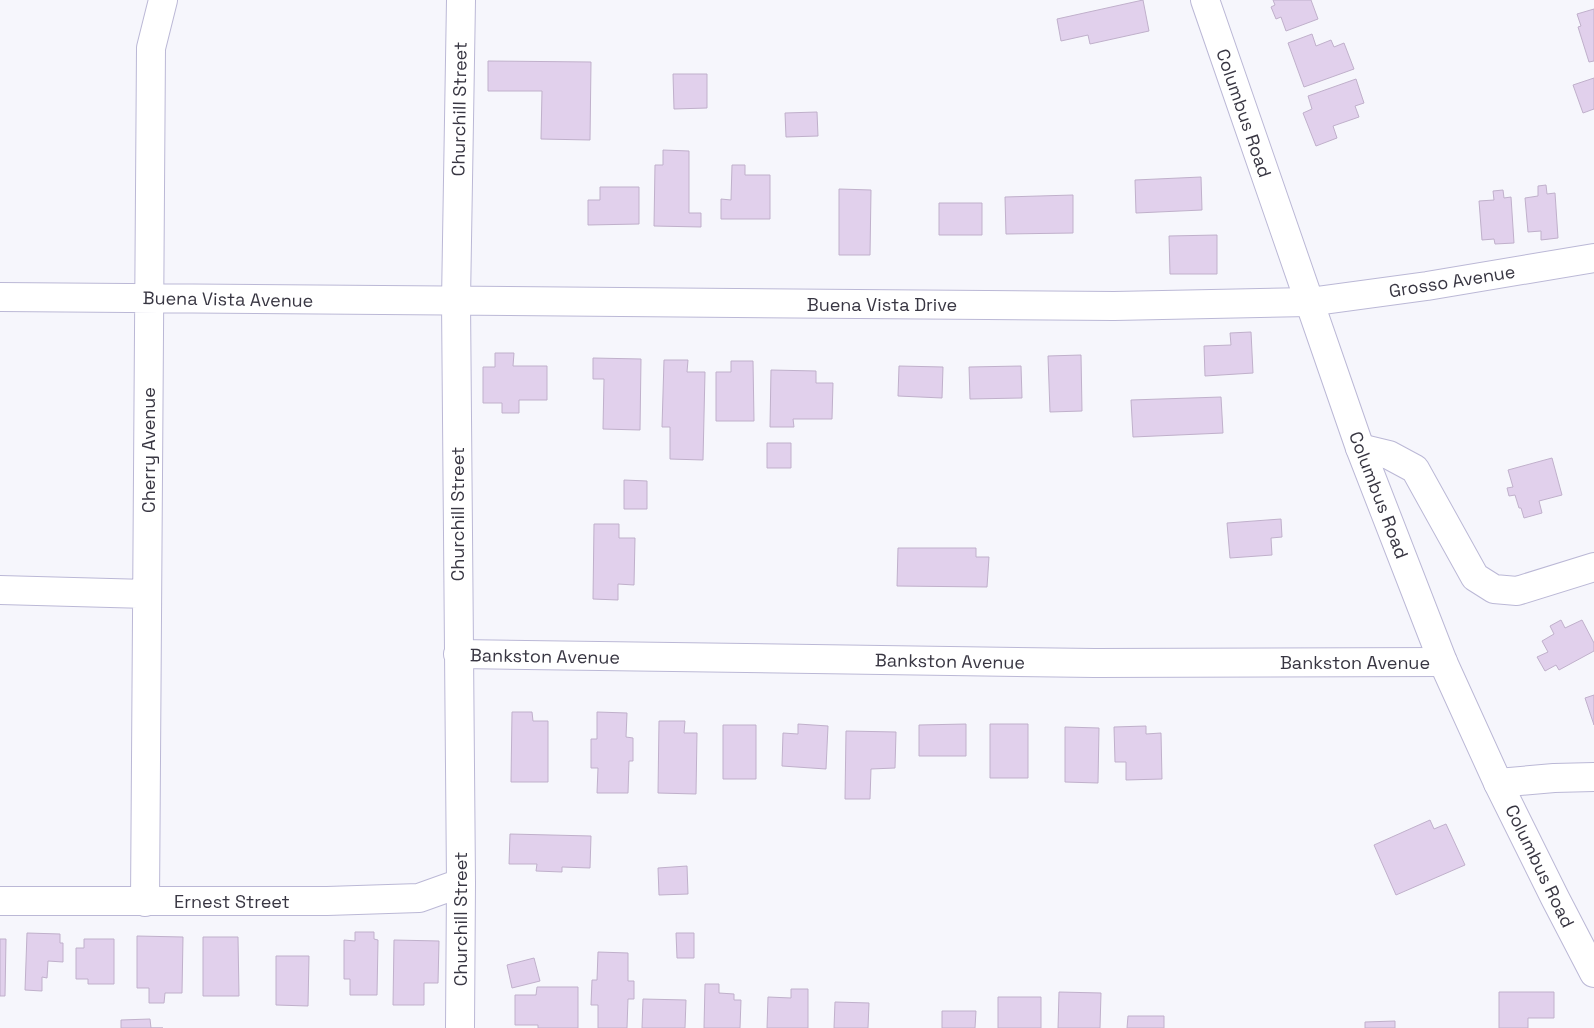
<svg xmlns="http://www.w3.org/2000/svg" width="1594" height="1028" font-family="'Space Grotesk',sans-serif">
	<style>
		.building { fill: #e1d0ec; stroke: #c0b0cb }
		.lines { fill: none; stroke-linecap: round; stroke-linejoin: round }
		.minor-casing { stroke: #bbb8d6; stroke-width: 30 }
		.tertiary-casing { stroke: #bbb8d6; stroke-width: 30 }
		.minor { stroke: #fff; stroke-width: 28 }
		.tertiary { stroke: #fff; stroke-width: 28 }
		.labels { text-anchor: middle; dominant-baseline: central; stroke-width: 5; stroke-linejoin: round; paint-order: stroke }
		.street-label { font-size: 18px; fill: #383642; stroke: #fff }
	</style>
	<rect width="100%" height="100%" fill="#f6f6fc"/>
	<path class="building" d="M1143,0L1149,31L1090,44L1088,35L1061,41L1057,19Z
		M1273,0H1311L1318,19L1286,31L1281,17L1276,19L1271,7L1275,5Z
		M1594,9V61L1589,62L1578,27L1581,26L1577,14Z
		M1312,34L1316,46L1331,40L1334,47L1344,43L1354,69L1304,87L1288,43Z
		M488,61L591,62L590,140L541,139L542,91H488Z
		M673,74H707V108L674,109Z
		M1594,78V109L1583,113L1573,85Z
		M1356,79L1364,103L1355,106L1359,117L1333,126L1337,138L1316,146L1303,113L1312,109L1308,96Z
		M817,112L818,136L786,137L785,113Z
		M663,150L689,151V213H701V227L654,226L655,165H663Z
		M732,165H745V175H770V219H721V199L731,200Z
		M1201,177L1202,210L1136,213L1135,180Z
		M1546,185L1547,194L1555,193L1558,238L1541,240V231L1528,232L1525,198L1538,196V186Z
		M600,187H639V224L588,225V200H600Z
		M839,189L871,190L870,255H839Z
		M1503,190L1504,198L1511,197L1514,243L1495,244L1494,239L1482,240L1479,201L1494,200L1493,191Z
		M1073,195V233L1006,234L1005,197Z
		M939,203H982V235H939Z
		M1217,235V274H1170L1169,236Z
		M1251,332L1253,373L1205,376L1204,346L1231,345L1230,333Z
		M495,353H514L513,366H547V400H519V413H502V403H483V367H495Z
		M1081,355L1082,411L1050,412L1048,356Z
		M593,358L641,359L640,430L603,429L604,379H593Z
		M664,360H688L687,372H705L703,460L670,459V427H662Z
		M731,361H753L754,421H716V372H731Z
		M899,366L943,367L942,398L898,396Z
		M1021,366L1022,398L970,399L969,367Z
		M771,370L816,371V383H833L832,419H793L794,427H770Z
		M1221,397L1223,433L1133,437L1131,400Z
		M767,443H791V468H767Z
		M1552,458L1562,495L1539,501L1542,513L1524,518L1521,508H1519L1515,495L1509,496L1507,488L1513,487L1508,470Z
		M624,480L647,481V509H624Z
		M1281,519L1282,537L1271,538L1272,555L1230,558L1227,523Z
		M594,524H619V538H635L634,585L618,584V600L593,599Z
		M898,548H976V557H989L987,587L897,586Z
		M1561,620L1565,628L1582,620L1594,643V651L1559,670L1556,665L1545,671L1537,657L1548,652L1542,641L1554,634L1550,626Z
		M1594,695V725L1585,698Z
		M512,712H532L533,721H548V782H511Z
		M597,712L627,713L626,737L633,738V761H629L628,793H597L598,768H591V739H597Z
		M659,721H685L684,733H697L696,794L658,793Z
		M798,724L828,726L826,769L782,766L783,733L798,734Z
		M966,724V756H919V725Z
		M990,724H1028V778H990Z
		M723,725H756V779H723Z
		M1146,726V734L1161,733L1162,779L1126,780V762H1115L1114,727Z
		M1065,727L1099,728L1098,783L1065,782Z
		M846,731L896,732L895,768L871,769L870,799H845Z
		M1430,820L1434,829L1446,824L1465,865L1396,895L1374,845Z
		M510,834L591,836L590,868L562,867V872L536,871L537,864H509Z
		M687,866L688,894L659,895L658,868Z
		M355,932H374V939L378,940L377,995H350V979H344V940L355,941Z
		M27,933L60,934V943H63V962L48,961L47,978L42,977V991L25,990Z
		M676,933H694V958H677Z
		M137,936L183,937L182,993H165L164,1003H149V988H137Z
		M203,937H238L239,996H203Z
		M0,939H6L5,996H0Z
		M84,939H114V984H88V979H76V948H84Z
		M394,940L439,941L438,983H424V1005H393Z
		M598,952L628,953V981H634V999H628L627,1028H598V1005H591L592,980H597Z
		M276,956H309L308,1006L276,1005Z
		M534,958L540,981L512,988L507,965Z
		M705,984H719V993L734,994V1000H741L740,1028H704Z
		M537,987H578V1028H538V1025H515V995H536Z
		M791,989H808V1028H767L768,997L791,998Z
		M1059,992L1101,993L1100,1028H1058Z
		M1499,992H1554V1018H1528V1028H1499Z
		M998,997H1041V1028H998Z
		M643,999L686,1000L685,1028H642Z
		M835,1002L869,1003L868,1028H834Z
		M942,1011H976L975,1028H942Z
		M1128,1016H1164V1028H1127Z
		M150,1019L151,1028H163H121V1020Z
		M1395,1021V1028H1365V1022Z"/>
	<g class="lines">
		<g class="minor-casing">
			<path id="minor" d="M0,297L1114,306L1309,302L1427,286L1594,258
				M1360,448L1389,455L1415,469L1475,577L1494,589L1517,591L1594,567
				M0,590L147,594
				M458,654L1095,663L1443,662
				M1498,783L1554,778L1594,777
				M0,901H327L419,898L461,883
				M145,902L151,48L163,0
				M460,1028L461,883L456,301L461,0"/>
		</g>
		<g class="tertiary-casing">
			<path id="tertiary" d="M1205,0L1360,448L1443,662L1498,783L1555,898L1594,973"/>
		</g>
		<use href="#minor" class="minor"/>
		<use href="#tertiary" class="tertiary"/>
	</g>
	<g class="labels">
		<g class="street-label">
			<text transform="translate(459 109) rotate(-89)">Churchill Street</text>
			<text transform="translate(1244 113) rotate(71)">Columbus Road</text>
			<text transform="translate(1452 281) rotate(-9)">Grosso Avenue</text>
			<text transform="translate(228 299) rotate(1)">Buena Vista Avenue</text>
			<text x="882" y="304">Buena Vista Drive</text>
			<text transform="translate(148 450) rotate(-90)">Cherry Avenue</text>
			<text transform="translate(1379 495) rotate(69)">Columbus Road</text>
			<text transform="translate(457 514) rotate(-90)">Churchill Street</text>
			<text transform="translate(545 656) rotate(1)">Bankston Avenue</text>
			<text transform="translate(950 661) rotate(1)">Bankston Avenue</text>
			<text x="1355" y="662">Bankston Avenue</text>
			<text transform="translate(1540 866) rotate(64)">Columbus Road</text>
			<text x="232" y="901">Ernest Street</text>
			<text transform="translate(460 919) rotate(-90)">Churchill Street</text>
		</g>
	</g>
</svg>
